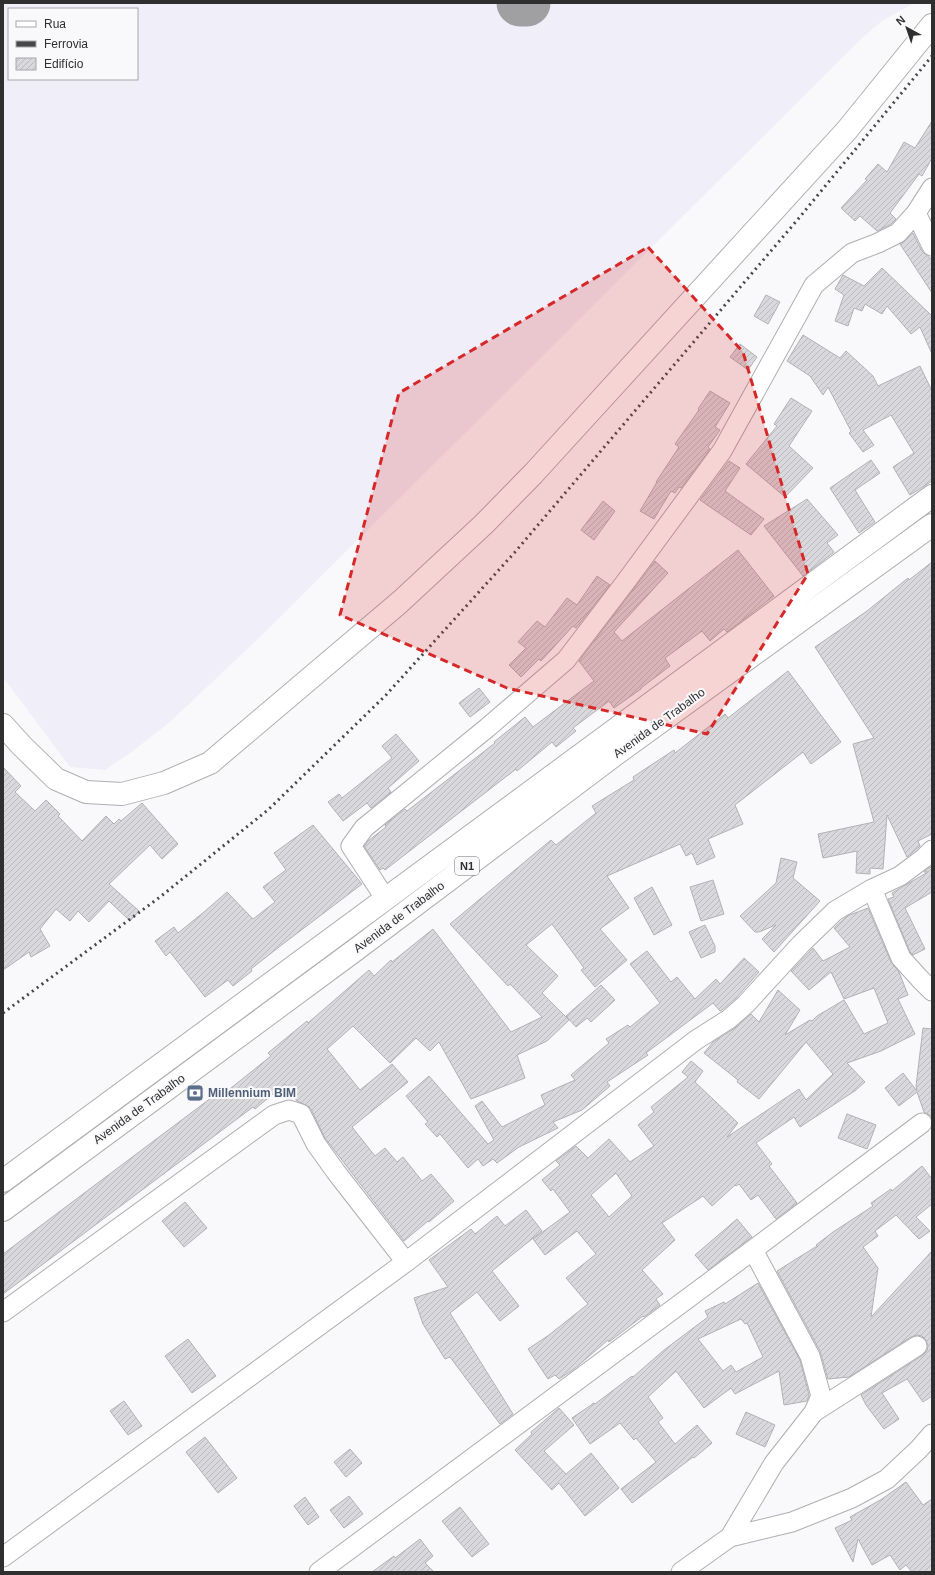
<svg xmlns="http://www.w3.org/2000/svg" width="935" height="1575" font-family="Helvetica,sans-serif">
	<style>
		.built { fill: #efeef9; fill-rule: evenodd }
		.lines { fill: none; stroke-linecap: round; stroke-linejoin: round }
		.taxiway { stroke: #a0a0a2; stroke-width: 47 }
		.building { fill: url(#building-hatch); stroke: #b2b2b5; fill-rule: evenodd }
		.minor-casing { stroke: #afaeb1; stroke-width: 21 }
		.tertiary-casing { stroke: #afaeb1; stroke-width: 24 }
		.trunk-casing { stroke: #afaeb1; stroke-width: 24 }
		.minor { stroke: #fff; stroke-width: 19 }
		.tertiary { stroke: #fff; stroke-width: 22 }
		.trunk { stroke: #fff; stroke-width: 22 }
		.rail { stroke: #474749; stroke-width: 3; stroke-dasharray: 2 4; stroke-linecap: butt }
		.marked { fill: #d62828; fill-opacity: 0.2; stroke: #d62828; stroke-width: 3; stroke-dasharray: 8 5; stroke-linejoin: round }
		.labels { text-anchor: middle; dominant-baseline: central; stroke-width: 4; stroke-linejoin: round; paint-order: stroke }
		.shield { fill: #f9f9fc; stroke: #6c6c6d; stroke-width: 1 }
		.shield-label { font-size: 11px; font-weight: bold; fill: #2f2f30 }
		.street-label { font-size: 12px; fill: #2f2f30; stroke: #f9f9fc }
		.service-label { font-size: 12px; font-weight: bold; fill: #4e5e75; stroke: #f9f9fc; text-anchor: start }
	</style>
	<defs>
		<pattern id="building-hatch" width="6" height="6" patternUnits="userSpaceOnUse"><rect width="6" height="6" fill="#d9d8dc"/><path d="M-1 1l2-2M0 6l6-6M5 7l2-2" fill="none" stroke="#bbbabd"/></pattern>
	</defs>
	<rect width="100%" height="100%" fill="#f9f9fc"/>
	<path class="built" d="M3,3H913L911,5L883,20L863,37L261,636L171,721L133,751L105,770L70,767L3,677ZM9,9H137V79H9Z"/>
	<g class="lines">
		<path class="taxiway" d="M520,3H527"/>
	</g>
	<path class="building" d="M932,121V158L922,176L919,174L890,213L896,219L891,224L877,231L860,216L855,221L841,208L867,180L865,179L878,164L887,172L904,142L915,148Z
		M913,233L922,251L932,260V293L900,244Z
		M882,268L932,316V354L920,327L911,334L887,306L882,314L865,304L862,311L854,308L848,326L835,321L844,295L835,289L843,275L864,286Z
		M766,295L780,302L768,324L754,316Z
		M803,335L840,358L846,351L873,376L878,386L920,366L932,391V481L910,495L893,467L914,453L891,415L863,430L874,445L863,452L849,433L851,431L828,387L823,395L810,376L787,361Z
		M740,344L757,357L748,370L730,357Z
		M710,391L730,403L715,427L720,430L708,447L710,449L681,488L679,487L675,493L671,491L654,519L640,511L657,482H656L679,447L675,444L699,410L698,409Z
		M791,398L812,411L789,446L813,468L785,497L746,464L777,426L774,424Z
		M871,460L880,473L855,490L875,522L859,533L830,488Z
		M729,461L740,468L725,491L764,519L751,535L700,500Z
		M807,499L838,535L827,543L834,552L803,576L764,526Z
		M603,501L615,511L594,540L581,530Z
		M738,550L774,596L727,632L724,629L710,641L702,631L665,658L670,666L641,688V689L614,708L609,701L573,728L576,731L556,747L552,742L517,771L516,769L385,870L383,868L380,870L364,846L368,841L386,827L385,825L405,809L407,811L495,743L494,742L525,717L533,727L594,681L579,661L655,561L668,573L614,632L622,641Z
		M932,562V834L918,841L920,846L907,857L887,815L883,869L870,868V874L856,873L857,851L823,858L818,834L874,822L853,744L874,738L815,647L867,611L908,578L909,580Z
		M597,576L610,585L576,628L573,626L541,661L539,659L521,677L509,665L526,648L518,642L537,621L545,627L567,598L577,605Z
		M788,671L841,742L811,764L803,752L735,805L743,824L708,839L715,857L697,865L692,853L686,856L680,844L607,876L629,908L600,929L627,960L595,987L581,970L584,968L552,924L526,945L558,976L542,993L569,1020L547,1041L517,1055L525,1078L471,1099L439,1042L430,1051L416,1038L390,1063L353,1026L327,1049L360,1090L392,1064L408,1082L352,1127L375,1156L385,1148L397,1162L403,1157L422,1181L431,1174L454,1201L429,1222L428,1221L404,1241L325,1138L311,1109L308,1106L297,1101L285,1084L255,1109L253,1107L3,1294V1254L223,1089L226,1092L271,1056L268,1053L307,1021L308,1023L369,970L374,976L391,960L392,962L433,929L511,1032L542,1017L510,984L508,986L450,924L551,840L556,845L596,813L592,806L634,780L633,777L674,750L675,753L725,714L728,718Z
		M479,688L490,702L470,717L459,703Z
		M396,734L419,761L388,788L391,792L371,808L367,803L343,821L328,802L339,794L342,798L392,758L382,746Z
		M3,767L21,786L15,792L35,811L46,800L60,814L58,816L82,841L106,816L114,824L119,819L121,821L142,803L178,844L162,859L150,845L109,884L139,911L130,921L109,901L89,922L78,911L70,921L56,909L40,929L50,946L31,957L29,952L3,970Z
		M313,825L362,884L279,947L251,969L252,971L233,986L228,980L205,997L170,952L166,956L155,941L174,927L178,933L204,912L227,892L253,919L275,902L263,887L286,870L274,853Z
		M781,858L797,862L793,878L820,901L774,952L762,939L776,925L759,932H755L740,916L776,883Z
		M930,867L932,869V892L905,908L925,949L913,955L910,952L888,899L894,897L892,893L928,872H924Z
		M713,880L724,914L701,921L690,887Z
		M652,887L672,925L654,935L634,898Z
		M868,908L891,962L899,972L908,995L898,999L915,1034L881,1051L847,1063L865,1082L856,1090L800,1127L794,1117L756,1143L772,1164L769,1166L797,1203L776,1219L758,1195L751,1200L739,1184L736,1186L735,1185L712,1206L703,1196L662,1223L675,1240L642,1270L663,1294L656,1299L660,1305L644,1317L643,1316L609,1342L608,1340L574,1369L559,1379L555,1375L548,1379L528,1349L549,1335L588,1304L566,1278L596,1254L577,1231L545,1255L533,1239L570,1212L553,1189L551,1191L542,1180L560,1165L556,1161L576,1146L588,1158L609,1139L630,1162L654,1146L638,1125L654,1112L651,1107L688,1077L682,1072L691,1061L703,1071L695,1082L738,1123L727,1137L799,1089L806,1100L833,1074L806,1042L759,1099L737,1082L738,1080L704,1053L713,1042L735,1028L751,1014L759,1022L778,990L800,1010L785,1035L810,1020L812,1021L817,1016L844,1000L864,1034L888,1023L874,988L844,999L831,972L809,990L791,971L813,948L823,961L850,947L834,928L847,916ZM616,1173L632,1196L609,1217L591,1195Z
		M705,925L715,946V952L701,958L689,932Z
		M647,951L671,982L677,977L695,999L716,979L720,984L744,958L759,972L736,998L722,1010L720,1011L713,1003L646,1053L648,1055L607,1082L610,1086L582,1110L553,1122L558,1128L519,1147L497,1163L493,1159L483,1166L478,1159L468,1168L440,1134L437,1137L425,1124L428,1122L406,1096L429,1076L488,1144L494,1140L475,1106L482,1101L502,1127L545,1105L541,1095L575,1080L571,1075L609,1043L606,1039L628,1025L630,1027L660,1003L630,964Z
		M601,985L615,1000L591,1022L587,1018L576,1027L566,1016Z
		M923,1028L932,1029V1119L931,1116L924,1112L917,1092L899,1106L885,1088L903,1073L917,1091L916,1086Z
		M847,1114L876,1125L867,1149L838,1138Z
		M922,1166L932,1179V1204L916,1217L930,1231L919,1239L896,1215L875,1231L878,1236L863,1247L878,1268L871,1317L932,1251V1396L923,1402L907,1379L882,1393L899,1419L884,1429L866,1405L861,1395L923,1355L927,1351L928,1346L926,1340L922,1336L917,1335L911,1337L849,1377L828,1379L820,1351L777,1271L817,1246L816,1245L833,1232L873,1206L871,1203L891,1189L892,1191Z
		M185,1202L207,1228L184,1247L162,1221Z
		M526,1210L542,1231L492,1271L519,1306L500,1321L477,1292L450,1313L513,1414L500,1424L450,1357L445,1359L423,1324L414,1298L448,1287L429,1260L471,1229L475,1234L497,1216L505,1226Z
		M737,1219L752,1237L708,1270L695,1255Z
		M758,1283L800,1360L809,1395L807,1401L784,1405L779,1371L735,1394L731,1388L704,1408L676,1371L648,1397L663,1418L658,1422L675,1444L697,1425L712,1443L694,1458L693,1457L632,1503L621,1489L656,1462L636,1438L634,1440L620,1423L590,1444L572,1418L594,1403L595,1404L632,1376L633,1377L664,1350L708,1317L705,1311L724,1302L725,1304ZM741,1319L745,1324L747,1323L763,1357L736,1372L731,1365L723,1371L698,1339Z
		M188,1339L216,1376L192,1393L165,1356Z
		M124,1401L142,1426L128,1435L110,1411Z
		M559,1408L574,1425L544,1451L566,1474L591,1453L619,1488L585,1516L559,1483L552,1490L515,1450L532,1434L531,1432Z
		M746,1412L775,1425L765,1447L736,1434Z
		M205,1437L237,1478L218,1493L186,1452Z
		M350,1449L362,1463L346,1477L334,1462Z
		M906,1482L923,1505L932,1499V1572H912L906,1565L900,1570L890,1555L872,1565L858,1539L853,1562L835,1528L852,1520L850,1517L882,1499Z
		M349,1496L363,1514L344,1528L330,1510Z
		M305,1497L319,1517L308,1525L294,1506Z
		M460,1507L489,1544L472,1557L442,1521Z
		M420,1539L433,1556L425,1563L434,1572H372L394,1556L395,1558Z"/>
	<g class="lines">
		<g class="minor-casing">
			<path id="minor" d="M916,213L932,246
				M872,889L901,958L920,979L932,991
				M385,898L351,846L364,828L487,728L566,660L627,580L722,451L814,285L852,253L878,243L898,233L916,213L932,188
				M3,1312L274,1115L289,1110L301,1114L316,1144L336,1172L406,1262
				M814,1412L917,1346
				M730,1537L774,1463L814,1412L821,1396L810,1356L753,1250
				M3,1557L406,1262L696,1040L729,1019L746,1004L801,944L835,911L872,889L900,876L924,858L932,850
				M319,1572L753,1250L922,1123
				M681,1572L730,1537L792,1522L852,1498L887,1479L919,1449L932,1434"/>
		</g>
		<g class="tertiary-casing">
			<path id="tertiary" d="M3,725L22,746L56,779L86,792L122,794L164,783L210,763L400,602L484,524L533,474L847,130L932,25"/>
		</g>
		<g class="trunk-casing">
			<path id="trunk" d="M3,1181L932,496
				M3,1210L354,951L616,754L932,525"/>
		</g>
		<use href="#minor" class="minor"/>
		<use href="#tertiary" class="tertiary"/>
		<use href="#trunk" class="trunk"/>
		<path class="rail" d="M3,1013L160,897L269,809L386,695L515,552L799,218L932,56"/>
	</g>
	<path class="marked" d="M648,247L743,352L808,574L707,734L507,688L340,615L399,393Z"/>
	<defs>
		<g id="bank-square" transform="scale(0.9)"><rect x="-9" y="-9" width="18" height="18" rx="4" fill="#5c6f8a" stroke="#f9f9fc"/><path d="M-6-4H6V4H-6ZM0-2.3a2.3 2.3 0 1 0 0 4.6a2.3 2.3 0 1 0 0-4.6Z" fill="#fff"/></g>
	</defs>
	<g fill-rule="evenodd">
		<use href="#bank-square" x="195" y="1093"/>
	</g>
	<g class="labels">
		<rect class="shield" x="455" y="857" width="24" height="18" rx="3"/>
		<g class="shield-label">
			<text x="467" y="866">N1</text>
		</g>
		<g class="street-label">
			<text transform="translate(659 723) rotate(-36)">Avenida de Trabalho</text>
			<text transform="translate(399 917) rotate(-37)">Avenida de Trabalho</text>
			<text transform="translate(139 1109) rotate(-36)">Avenida de Trabalho</text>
		</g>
		<g class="service-label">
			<text x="208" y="1093">Millennium BIM</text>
		</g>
	</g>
	<rect width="935" height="1575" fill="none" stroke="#2f2f30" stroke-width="8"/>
	<rect x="8" y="8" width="130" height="72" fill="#f9f9fc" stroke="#a8a8aa"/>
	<rect x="16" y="21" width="20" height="6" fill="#ffffff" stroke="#a8a8aa"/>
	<text x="44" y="28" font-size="12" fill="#2f2f30">Rua</text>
	<rect x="16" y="41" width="20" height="6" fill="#474749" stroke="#a8a8aa"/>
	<text x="44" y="48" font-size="12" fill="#2f2f30">Ferrovia</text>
	<rect x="16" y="58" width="20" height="12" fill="url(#building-hatch)" stroke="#a8a8aa"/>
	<text x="44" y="68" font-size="12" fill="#2f2f30">Edifício</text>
	<g transform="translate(907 28) rotate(320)" stroke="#f9f9fc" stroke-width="3" paint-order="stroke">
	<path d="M0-3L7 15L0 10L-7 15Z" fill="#2f2f30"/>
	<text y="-6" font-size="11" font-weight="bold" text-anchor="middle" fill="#2f2f30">N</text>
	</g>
</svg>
